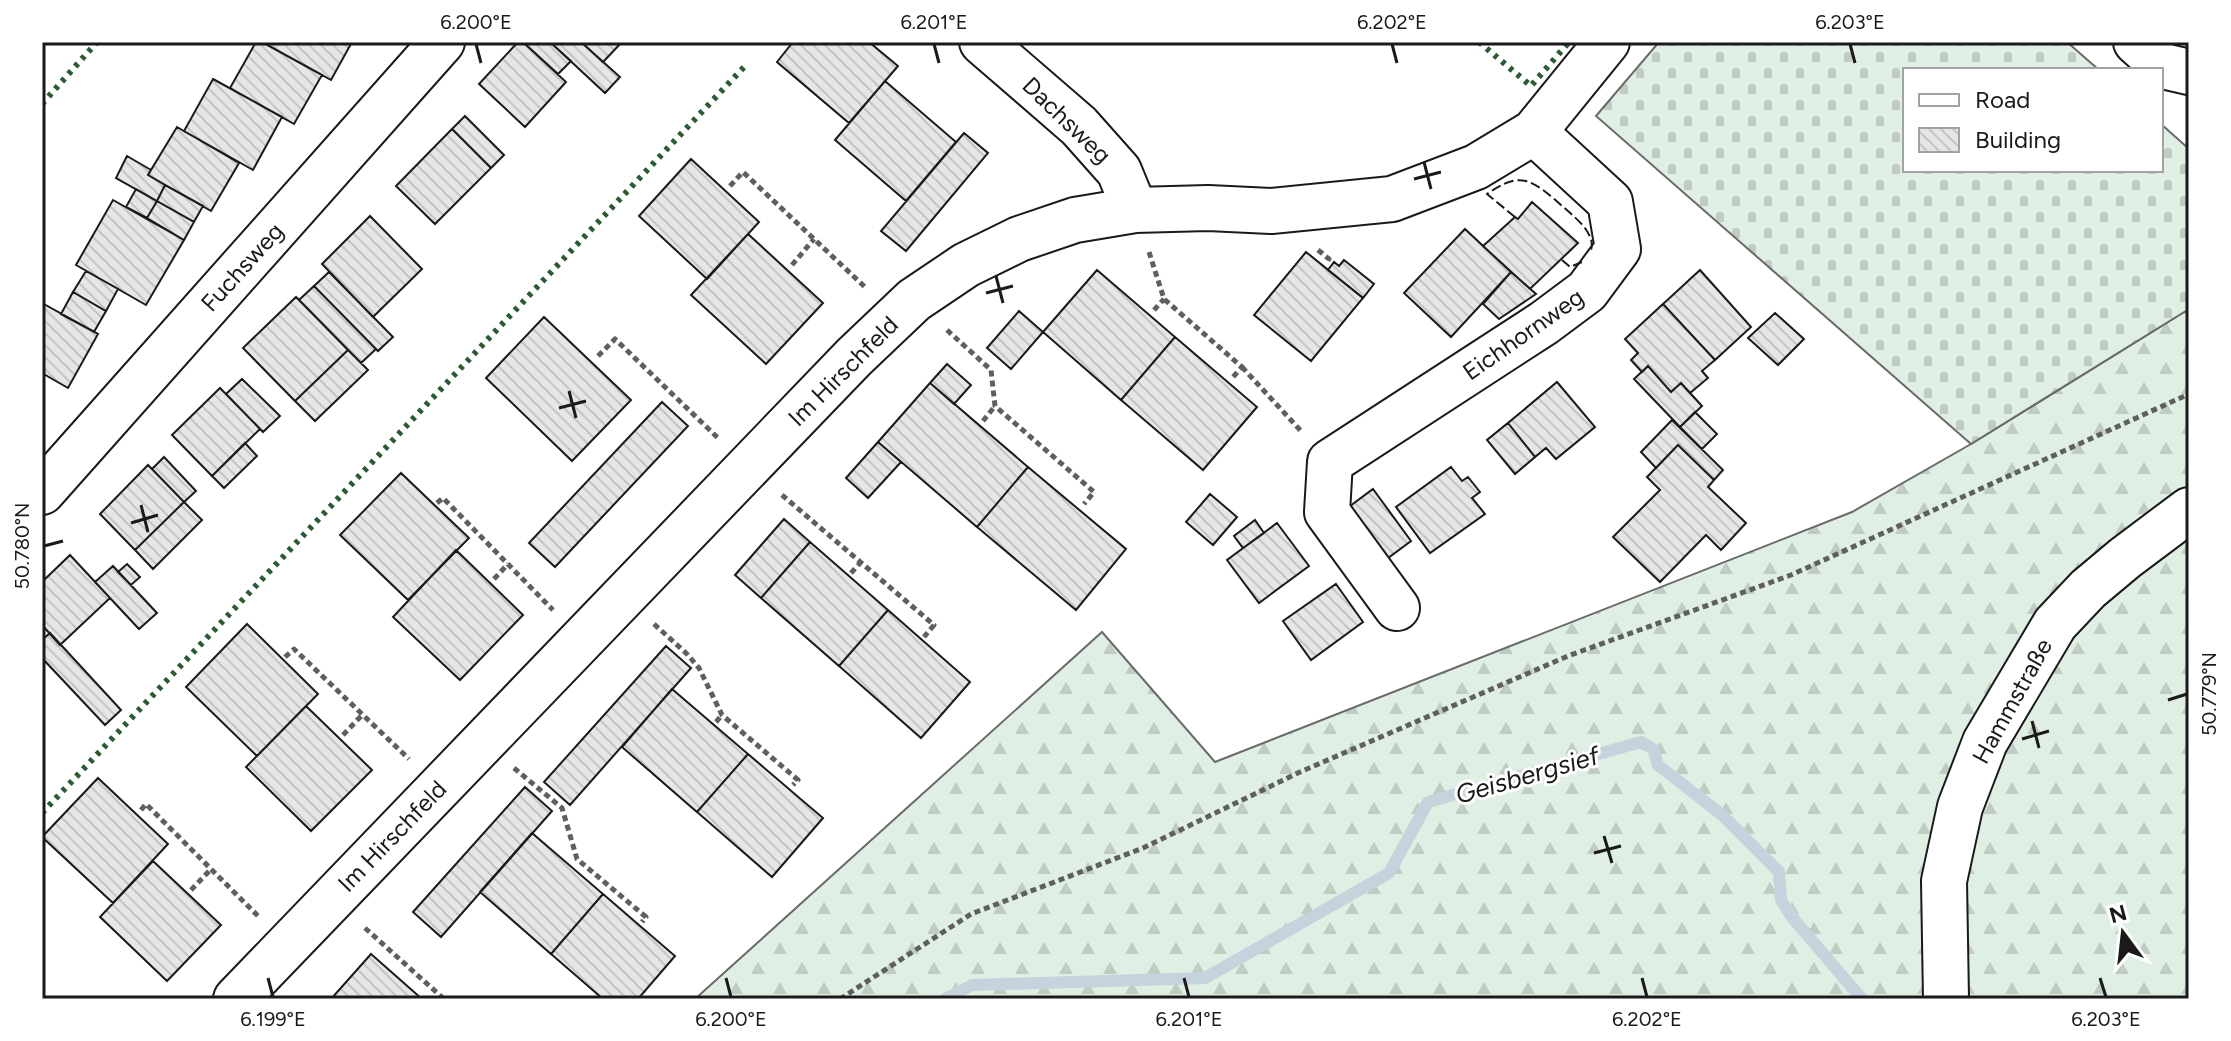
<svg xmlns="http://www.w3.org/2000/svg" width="2231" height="1041" font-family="Figtree,sans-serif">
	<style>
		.forest { fill: url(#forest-firs); stroke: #6a6a6a; stroke-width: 2 }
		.cemetery { fill: url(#cemetery-stones); stroke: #6a6a6a; stroke-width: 2 }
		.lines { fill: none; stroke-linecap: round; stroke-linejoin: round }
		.stream { stroke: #c6d2dc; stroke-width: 12 }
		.building { fill: url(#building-back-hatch); stroke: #1a1a1a; stroke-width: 2 }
		.minor-casing { stroke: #1a1a1a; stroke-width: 48 }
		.path { stroke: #5f5f5f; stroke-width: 5; stroke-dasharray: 6 4; stroke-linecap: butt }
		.minor { stroke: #fff; stroke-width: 44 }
		.hedge { stroke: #2b5a34; stroke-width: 6; stroke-dasharray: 4 6; stroke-linecap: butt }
		.fence { stroke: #1a1a1a; stroke-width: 2; stroke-dasharray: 10 4; stroke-linecap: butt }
		.ticks { fill: none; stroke: #1a1a1a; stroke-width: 3 }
		.labels { text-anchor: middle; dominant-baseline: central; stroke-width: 6; stroke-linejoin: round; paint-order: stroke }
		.street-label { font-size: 24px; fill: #1a1a1a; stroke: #fff }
		.water-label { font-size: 26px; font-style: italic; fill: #1a1a1a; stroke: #fff }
		.neatline { fill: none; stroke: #1a1a1a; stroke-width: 3 }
		.ticks-label { font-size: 20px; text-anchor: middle; fill: #1a1a1a }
	</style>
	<defs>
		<pattern id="forest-firs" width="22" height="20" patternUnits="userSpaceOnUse" patternTransform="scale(2)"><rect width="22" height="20" fill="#e0efe3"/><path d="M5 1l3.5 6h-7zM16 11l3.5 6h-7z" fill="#c0ccc2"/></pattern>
		<pattern id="cemetery-stones" width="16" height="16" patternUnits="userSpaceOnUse" patternTransform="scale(2)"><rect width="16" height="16" fill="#e0efe3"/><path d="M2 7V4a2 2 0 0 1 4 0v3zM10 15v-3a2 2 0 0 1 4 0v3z" fill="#c0ccc2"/></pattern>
		<pattern id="building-back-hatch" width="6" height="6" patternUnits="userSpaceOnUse" patternTransform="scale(2)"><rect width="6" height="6" fill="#e6e6e6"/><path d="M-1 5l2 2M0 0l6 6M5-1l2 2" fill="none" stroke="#c5c5c5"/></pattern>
	</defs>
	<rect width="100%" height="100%" fill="#fff"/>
	<path class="forest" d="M2189,309V999H695L1102,632L1215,762L1852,512L1971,444Z"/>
	<path class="cemetery" d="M1659,42H2067L2099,70H1905V170H2161V124L2189,149V309L1971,444L1596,116Z"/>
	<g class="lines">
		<path class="stream" d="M945,999L972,985L1205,978L1389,873L1428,802L1641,742L1653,749L1658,765L1722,815L1779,872L1781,900L1791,916L1862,999"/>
	</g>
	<path class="building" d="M256,42H262L322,75L294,124L230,88Z
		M267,42H352L331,80L266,44Z
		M518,42H523L566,82L525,127L479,84Z
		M523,42H550L571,61L558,74Z
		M550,42H581L620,77L605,93Z
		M581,42H622L603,62Z
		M793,42H869L898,66L849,123L777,62Z
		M213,79L282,117L253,170L184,131Z
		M885,81L956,142L906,201L835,140Z
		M465,116L504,155L491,168L452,129Z
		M177,127L239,163L211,211L148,175Z
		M452,129L491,168L435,224L396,186Z
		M964,133L988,153L906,251L881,231Z
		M127,156L151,170L148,175L165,185L157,201L116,178Z
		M691,159L759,222L707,279L639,216Z
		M165,185L203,206L194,222L157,201Z
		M136,189L157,201L147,218L126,207Z
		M113,200L184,240L146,305L76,265Z
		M157,201L194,222L184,240L147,218Z
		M1532,202L1578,243L1530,289L1483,246L1515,217L1518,219Z
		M370,216L422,269L373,317L322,264Z
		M1465,229L1511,272L1451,337L1404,293Z
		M748,234L823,303L766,364L691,295Z
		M1306,252L1363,298L1311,361L1254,315Z
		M1344,260L1374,284L1363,298L1328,270L1334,262L1339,266Z
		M1097,270L1175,337L1121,400L1043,332Z
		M1700,270L1751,327L1715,360L1663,304Z
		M86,271L118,289L106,311L73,292Z
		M329,272L393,337L378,351L314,286Z
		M1511,272L1536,294L1499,319L1483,304Z
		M314,286L376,349L361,363L299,300Z
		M73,292L106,311L94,332L61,314Z
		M296,297L348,350L295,401L243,348Z
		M42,303L98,334L68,388L42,373Z
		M1663,304L1715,360L1702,371L1708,378L1690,393L1681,383L1671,392L1648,366L1642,372L1631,360L1638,353L1625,339Z
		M1019,311L1043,332L1011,369L987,348Z
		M1775,313L1804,339L1778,365L1748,338Z
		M544,317L631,400L572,461L486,378Z
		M1175,337L1257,407L1203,470L1121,400Z
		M348,350L368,370L315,421L295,401Z
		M947,364L971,385L954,404L930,383Z
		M1648,366L1671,392L1681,383L1702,406L1680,427L1634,379Z
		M242,379L280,416L263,432L226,394Z
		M1557,382L1595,427L1556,459L1546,448L1535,457L1508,423Z
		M930,383L1028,467L977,527L878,442Z
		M220,388L260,429L212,476L172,435Z
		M662,402L688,426L555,567L529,543Z
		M1695,412L1717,434L1702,449L1680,427Z
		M1672,420L1723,470L1714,480L1678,445L1656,468L1641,452Z
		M1508,423L1535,457L1515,474L1487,440Z
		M878,442L901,462L868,498L846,478Z
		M245,443L257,456L224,488L212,476Z
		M1678,445L1714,480L1708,487L1746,523L1721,550L1706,535L1660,582L1613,537L1660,490L1647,477Z
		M164,457L196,491L184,502L152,469Z
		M148,465L184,502L135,550L100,514Z
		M1028,467L1126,549L1076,610L977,527Z
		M1451,467L1462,481L1468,477L1480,492L1472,498L1485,514L1430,553L1396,507Z
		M401,473L469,538L408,600L340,535Z
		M1373,489L1411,541L1380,564L1342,512Z
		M1210,494L1237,517L1213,545L1186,522Z
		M184,502L202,520L153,569L135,550Z
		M784,519L810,542L761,598L735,575Z
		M1255,520L1264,533L1243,548L1234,536Z
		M1277,523L1309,566L1259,603L1227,560Z
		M810,542L888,610L839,666L761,598Z
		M456,550L523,615L460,680L393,617Z
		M70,555L110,598L60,645L42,625V582Z
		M127,564L140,577L131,585L118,572Z
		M113,566L157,613L139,629L95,582Z
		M1336,584L1363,622L1311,660L1283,621Z
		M888,610L970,682L921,738L839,666Z
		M247,624L318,694L257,756L186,687Z
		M50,633L121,710L105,725L42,658V640Z
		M666,646L691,668L570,805L544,782Z
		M672,689L748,754L697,812L622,747Z
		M306,706L372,770L311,831L246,767Z
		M748,754L823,818L772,877L697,812Z
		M98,778L168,844L113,903L42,837Z
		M525,787L552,811L441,937L413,912Z
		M532,833L603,894L551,954L480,892Z
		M153,861L221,925L167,981L100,917Z
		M603,894L675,956L638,999H603L551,954Z
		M371,954L422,999H331Z"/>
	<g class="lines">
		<g class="minor-casing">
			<path id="minor" d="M982,42L1079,126L1119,171L1135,210
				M2136,42L2163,66L2189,72
				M42,492L442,42
				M1397,608L1327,512L1330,462L1544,323L1587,291L1618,249L1610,202L1534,132
				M236,999L854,357L914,300L966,265L1019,239L1075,220L1135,210L1208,208L1271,211L1392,199L1476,167L1534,132L1607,42
				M1946,999L1944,881L1960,807L1985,742L2055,624L2088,589L2125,558L2189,510"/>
		</g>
		<path class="path" d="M730,186L743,172L867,289
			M1318,250L1329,259L1325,263
			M1149,252L1164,299L1242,367L1233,377
			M792,265L814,239
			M1154,310L1164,299
			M947,330L991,370L995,406L1094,492L1084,504
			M598,356L615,339L718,438
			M1242,367L1301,431
			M983,421L995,406
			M782,495L934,625L924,637
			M437,503L443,498L553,610
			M851,573L861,562
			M494,579L508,564
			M654,624L687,654L699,668L722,715L798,780L793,785
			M285,657L294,649L409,759
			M716,722L722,715
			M343,735L363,714
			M514,768L562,808L577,859L646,917L642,922
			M141,810L146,804L259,917
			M191,890L211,869
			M365,928L444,999
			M42,997L44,999
			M840,999L971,914L1143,848L1300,772L1568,656L1791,575L2189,394"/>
		<use href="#minor" class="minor"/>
		<path class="hedge" d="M1479,42L1531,86L1569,42
			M42,104L97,42
			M42,813L745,66"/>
		<path class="fence" d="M1515,217L1487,194C1516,174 1527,176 1553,198C1564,208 1576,217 1585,228C1591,237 1594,243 1590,253
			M1562,260L1570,267L1582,262"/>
	</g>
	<path class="ticks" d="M476,44L481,63M934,44L939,63M1392,44L1397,63M1850,44L1855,63M1424,162L1431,189M1414,179L1441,172M996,276L1003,303M986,293L1013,286M569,391L576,418M559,408L586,401M141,505L148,532M131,523L158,515M44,546L63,541M2168,700L2187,694M2032,721L2039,748M2022,739L2049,731M1604,836L1612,863M1594,853L1621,846M268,978L273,997M726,978L731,997M1184,978L1189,997M1642,978L1647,997M2100,978L2106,997"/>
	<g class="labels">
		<g class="street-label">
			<text transform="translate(1067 120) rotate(44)">Dachsweg</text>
			<text transform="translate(242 267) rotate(-48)">Fuchsweg</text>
			<text transform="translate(1523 334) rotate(-35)">Eichhornweg</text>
			<text transform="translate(843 371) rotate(-45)">Im Hirschfeld</text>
			<text transform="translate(2012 701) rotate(-61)">Hammstraße</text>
			<text transform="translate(392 836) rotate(-46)">Im Hirschfeld</text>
		</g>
		<g class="water-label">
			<text transform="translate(1527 775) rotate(-16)">Geisbergsief</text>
		</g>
	</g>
	<rect width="2231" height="1041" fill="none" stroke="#ffffff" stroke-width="88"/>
	<rect x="1903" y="68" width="260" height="104" fill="#ffffff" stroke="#a3a3a3" stroke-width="2"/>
	<rect x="1919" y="94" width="40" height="12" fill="#ffffff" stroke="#a3a3a3" stroke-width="2"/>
	<text x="1975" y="108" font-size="24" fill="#1a1a1a">Road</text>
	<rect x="1919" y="128" width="40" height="24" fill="url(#building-back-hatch)" stroke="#a3a3a3" stroke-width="2"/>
	<text x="1975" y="148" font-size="24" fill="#1a1a1a">Building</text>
	<g transform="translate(2123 933) rotate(345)" stroke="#ffffff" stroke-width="6" paint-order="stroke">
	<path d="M0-6L14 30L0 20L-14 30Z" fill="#1a1a1a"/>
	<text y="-12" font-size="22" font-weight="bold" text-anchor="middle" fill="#1a1a1a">N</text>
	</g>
	<rect x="44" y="44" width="2143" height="953" class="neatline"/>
	<g class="ticks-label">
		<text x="476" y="29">6.200°E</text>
		<text x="934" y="29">6.201°E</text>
		<text x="1392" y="29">6.202°E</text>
		<text x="1850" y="29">6.203°E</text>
		<text transform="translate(22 546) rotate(-90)" y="7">50.780°N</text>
		<text transform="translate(2209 694) rotate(-90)" y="7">50.779°N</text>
		<text x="273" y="1026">6.199°E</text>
		<text x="731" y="1026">6.200°E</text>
		<text x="1189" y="1026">6.201°E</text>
		<text x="1647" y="1026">6.202°E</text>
		<text x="2106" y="1026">6.203°E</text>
	</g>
</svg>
